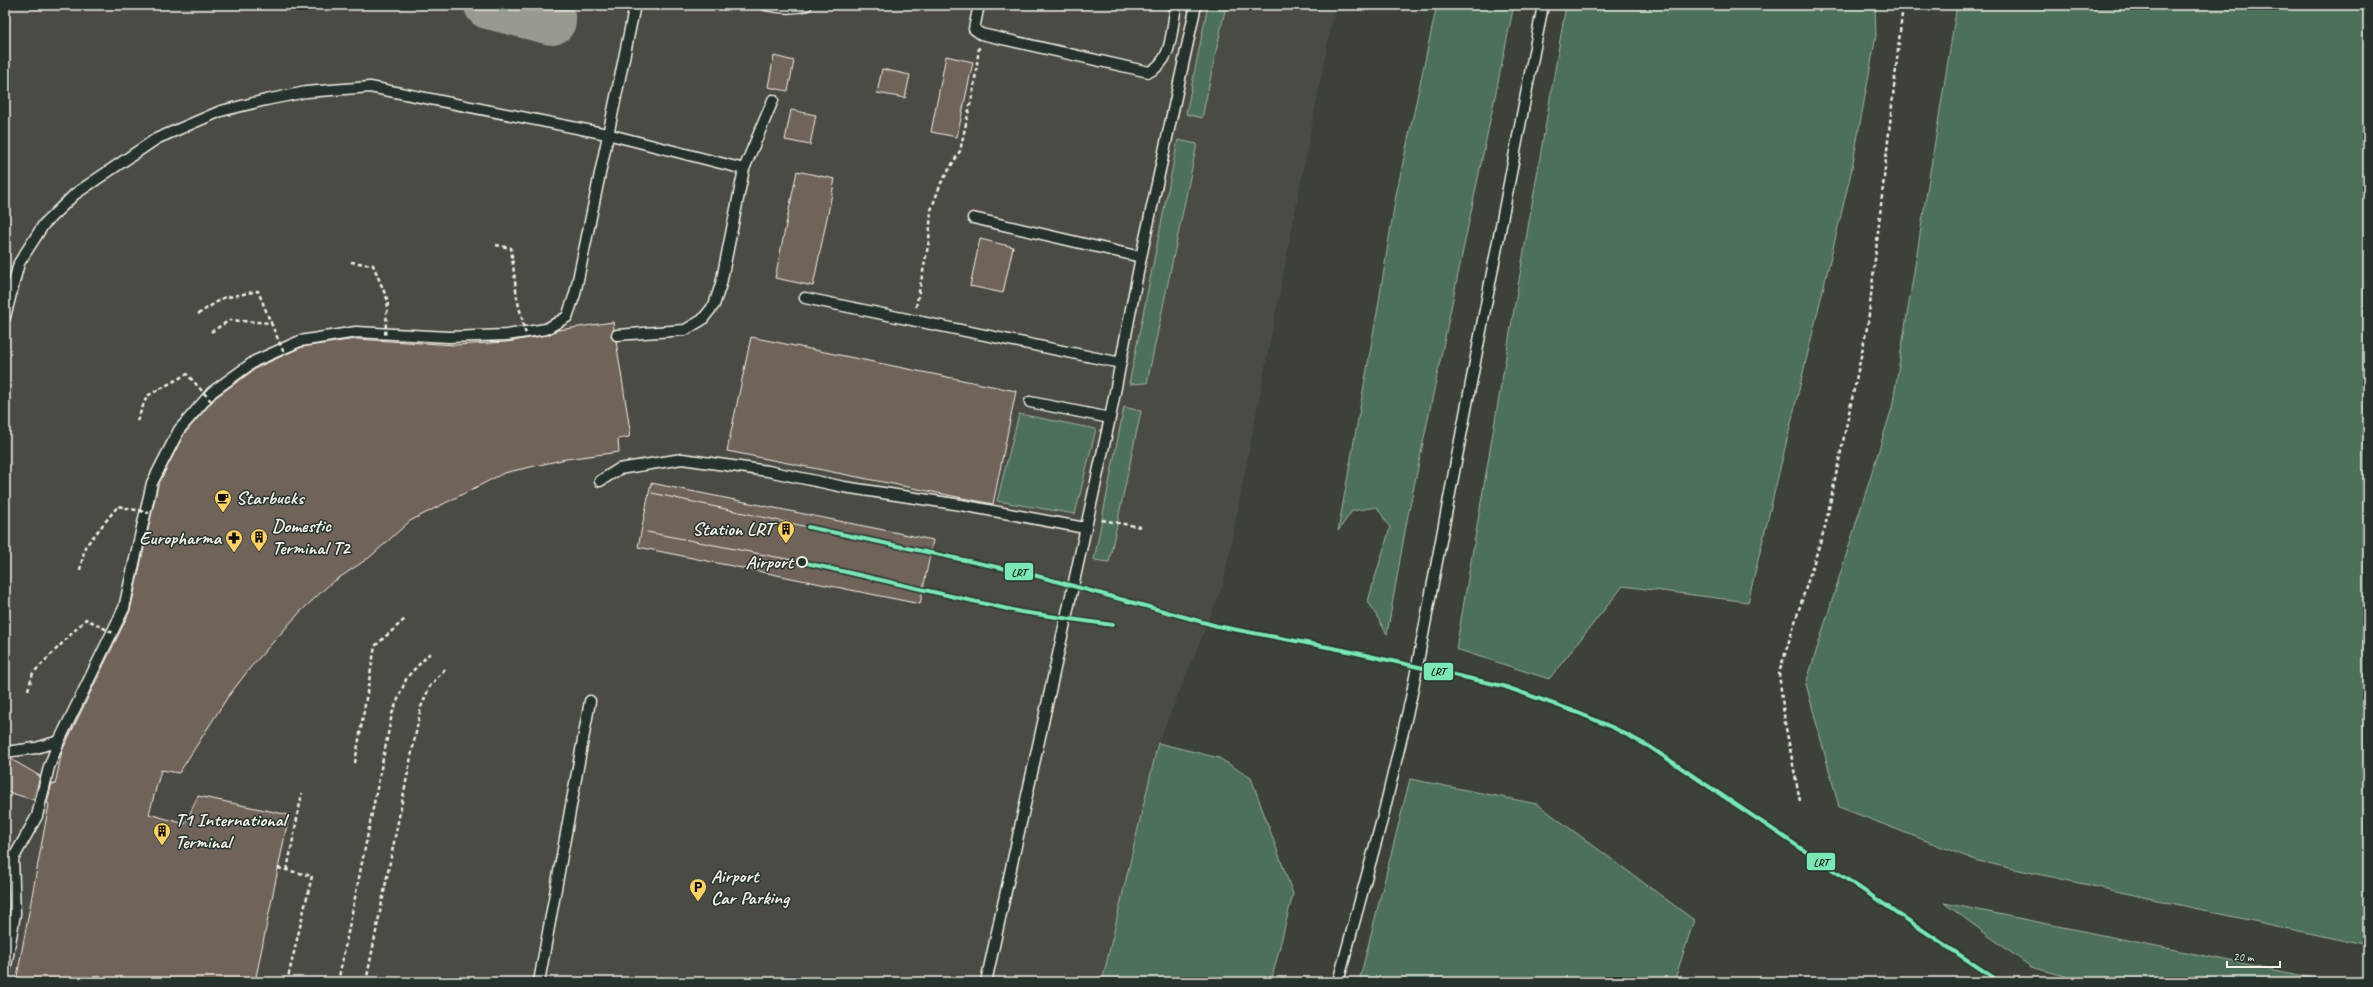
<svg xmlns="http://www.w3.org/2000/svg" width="2373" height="987" font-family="Caveat,sans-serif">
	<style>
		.built { fill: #4c4c44 }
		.green { fill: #4d705a; stroke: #a0b0a1 }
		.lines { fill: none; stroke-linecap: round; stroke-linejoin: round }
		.taxiway { stroke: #989a91; stroke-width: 48 }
		.building { fill: #70645a; stroke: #f4f1e8 }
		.service-casing { stroke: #f4f1e8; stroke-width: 13 }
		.path { stroke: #f4f1e8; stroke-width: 2.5; stroke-dasharray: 4 3; stroke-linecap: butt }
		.service { stroke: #26332d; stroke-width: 10 }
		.tram { stroke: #f4f1e8; stroke-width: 1 }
		.path-bridge { stroke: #f4f1e8; stroke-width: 2.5; stroke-dasharray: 4 3; stroke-linecap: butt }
		.rail-1-casing { stroke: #26332d; stroke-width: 7 }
		.rail-1 { stroke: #7ae7b4; stroke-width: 4 }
		.stop-dot { fill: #26332d; stroke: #f4f1e8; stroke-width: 2 }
		.labels { text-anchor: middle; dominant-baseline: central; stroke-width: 3; stroke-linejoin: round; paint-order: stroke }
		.poi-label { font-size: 19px; font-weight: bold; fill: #f4f1e8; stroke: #26332d; text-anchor: start }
		.stop-label { font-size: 19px; font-weight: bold; fill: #f4f1e8; stroke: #26332d; text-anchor: end }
		.line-badge { stroke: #26332d; stroke-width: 1.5 }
		.pale-badge-label { font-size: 11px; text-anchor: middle; font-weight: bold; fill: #111 }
	</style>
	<rect width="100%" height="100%" fill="#3c423a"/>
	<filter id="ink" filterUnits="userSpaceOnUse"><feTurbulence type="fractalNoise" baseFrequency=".025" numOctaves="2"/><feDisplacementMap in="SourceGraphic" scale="8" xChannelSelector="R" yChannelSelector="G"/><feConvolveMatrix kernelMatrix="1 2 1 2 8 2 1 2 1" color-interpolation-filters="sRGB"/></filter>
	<g filter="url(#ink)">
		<path class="built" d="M5,5H1335L1223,585L1158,743L1102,982H5Z"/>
		<path class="green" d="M1208,5H1226L1202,118L1186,114Z
			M1437,5H1514L1407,520L1387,634L1368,601L1390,528L1377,507L1352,511L1338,531L1378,307L1396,195Z
			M1566,5H1875L1876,36L1851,173L1748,602L1623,586L1549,679L1456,649Z
			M1957,5H2368V946L1978,861L1839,807L1806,684L1892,408Z
			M1178,140L1197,144L1147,383L1129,384Z
			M1124,407L1141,411L1109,562L1094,560Z
			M1019,414L1096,429L1075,514L997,501Z
			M1158,743L1219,758L1251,778L1293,894L1271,982H1102Z
			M1410,779L1537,804L1694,920L1674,982H1359Z
			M1944,903L2334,982H2088L2031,967Z"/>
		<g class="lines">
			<path class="taxiway" d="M488,5L552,21"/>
		</g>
		<path class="building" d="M774,56L794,61L788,91L768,87Z
			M946,56L973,62L957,137L931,132Z
			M882,69L910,75L905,98L877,93Z
			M791,110L816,115L810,145L785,140Z
			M797,171L835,179L813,286L775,278Z
			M980,239L1013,247L1003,293L970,286Z
			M613,322L614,329L611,336L616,341L630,430L629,437L618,439L619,452L566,459L504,473L410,521L370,557L330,584L300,612L250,668L227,698L179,773L161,770L149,814L185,824L198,796L289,815L255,982H16L49,804L47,803L52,783L55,785L62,751L130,611L158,485L184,434L216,397L258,367L302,347L356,339L455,345L507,342L547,335L558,330Z
			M751,337L1016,391L993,504L727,451Z
			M651,483L933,540L920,604L638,547Z
			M5,758H9L40,776L34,800L5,791Z"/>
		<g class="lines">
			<g class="service-casing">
				<path id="service" d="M766,5C779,8 794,9 807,5
					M979,5L974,29L981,34L1149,72C1172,61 1171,34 1175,12L1174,5
					M973,218L1141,257
					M805,298L1121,363
					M5,317L19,263L44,224L75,194L156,139L221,111L266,100L306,92L370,87L607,134L744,169L773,100
					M617,335L685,330L702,320L714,305L721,284L744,169
					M1030,402L1110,418
					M600,481L619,469L682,459L768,471L844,487L961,505L1085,528
					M5,752L36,748L59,741L124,608L152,483L179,430L212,392L255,361L300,341L356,332L449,337L507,335L546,329L567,317L575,294L635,5
					M5,972L15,914L13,859L37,816L49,767L59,741
					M539,982L590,701
					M986,982L1110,418L1141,257L1196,5
					M1338,982L1383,816L1411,698L1543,5"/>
			</g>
			<path class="path" d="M916,307L929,241L931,210L941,183L960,151L974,87L979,47
				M198,314L223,298L258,291L271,323
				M1102,520L1141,527
				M355,763L375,646L405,619
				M1800,801L1785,723L1779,673L1825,527L1868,323L1903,5
				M278,868L312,876L287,982
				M287,870L302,793
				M338,982L392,714L407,677L431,652
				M366,982L421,707L430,686L445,669"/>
			<use href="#service" class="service"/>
			<path class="tram" d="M652,493L808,527
				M647,532L802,562"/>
			<path class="path-bridge" d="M496,245L511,248L517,298L526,335
				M351,262L373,265L388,301L385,336
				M211,332L230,320L271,323L284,353
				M137,421L147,396L187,374L211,401
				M80,570L85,547L118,506L149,513
				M28,690L33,673L86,619L115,634"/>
			<g class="rail-1-casing">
				<path id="rail-1" d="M808,527L1030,574L1217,626L1343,650L1503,686L1576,712L1614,728L1650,747L2000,982
					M802,562L1021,612L1113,625"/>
			</g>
			<use href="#rail-1" class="rail-1"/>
		</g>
	</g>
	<defs>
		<g id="cafe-pin" transform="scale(0.9)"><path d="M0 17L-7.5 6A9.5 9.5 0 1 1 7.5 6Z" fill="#ffd166" stroke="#26332d"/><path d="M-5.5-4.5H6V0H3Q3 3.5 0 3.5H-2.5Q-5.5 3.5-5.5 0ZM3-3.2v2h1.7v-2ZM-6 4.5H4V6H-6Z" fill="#111"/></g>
		<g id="building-pin" transform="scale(0.9)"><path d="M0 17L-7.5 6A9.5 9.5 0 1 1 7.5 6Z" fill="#ffd166" stroke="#26332d"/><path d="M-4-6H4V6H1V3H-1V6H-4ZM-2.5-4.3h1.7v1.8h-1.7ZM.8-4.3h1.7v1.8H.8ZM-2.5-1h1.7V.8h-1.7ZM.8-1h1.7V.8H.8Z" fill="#111"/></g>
		<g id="pharmacy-pin" transform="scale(0.9)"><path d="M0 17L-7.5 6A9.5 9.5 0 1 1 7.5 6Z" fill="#ffd166" stroke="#26332d"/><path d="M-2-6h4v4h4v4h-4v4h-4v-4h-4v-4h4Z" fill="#111"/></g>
		<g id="parking-pin" transform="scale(0.9)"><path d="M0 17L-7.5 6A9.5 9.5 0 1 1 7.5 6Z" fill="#ffd166" stroke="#26332d"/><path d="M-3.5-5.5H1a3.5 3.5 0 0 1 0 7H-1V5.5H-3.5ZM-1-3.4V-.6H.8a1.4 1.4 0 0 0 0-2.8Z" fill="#111"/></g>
	</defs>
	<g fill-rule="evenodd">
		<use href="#cafe-pin" x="223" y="498"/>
		<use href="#building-pin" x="786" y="529"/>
		<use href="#building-pin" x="259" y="537"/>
		<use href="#pharmacy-pin" x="234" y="538"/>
		<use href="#building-pin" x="162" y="831"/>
		<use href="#parking-pin" x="698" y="887"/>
	</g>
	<circle class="stop-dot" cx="802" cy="562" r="5"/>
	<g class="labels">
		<g class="poi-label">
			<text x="236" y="498">Starbucks</text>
			<text x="272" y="526">Domestic<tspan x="272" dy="22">Terminal T2</tspan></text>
			<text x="773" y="529" text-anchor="end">Station LRT</text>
			<text x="221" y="538" text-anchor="end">Europharma</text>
			<text x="175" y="820">T1 International<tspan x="175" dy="22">Terminal</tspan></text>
			<text x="711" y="876">Airport<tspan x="711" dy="22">Car Parking</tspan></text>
		</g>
		<g class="stop-label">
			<text x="793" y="562">Airport</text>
		</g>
	</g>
	<g class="line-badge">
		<rect x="1004" y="562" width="30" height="19" rx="4" fill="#7ae7b4"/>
		<rect x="1423" y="662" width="31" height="19" rx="4" fill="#7ae7b4"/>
		<rect x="1806" y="852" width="30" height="19" rx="4" fill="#7ae7b4"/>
	</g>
	<g class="pale-badge-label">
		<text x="1019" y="576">LRT</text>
		<text x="1438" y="675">LRT</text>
		<text x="1821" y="866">LRT</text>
	</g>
	<rect width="2373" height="987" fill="none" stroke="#26332d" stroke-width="20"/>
	<rect x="10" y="10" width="2353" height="967" fill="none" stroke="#f4f1e8" stroke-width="1.5" filter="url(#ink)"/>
	<path d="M2227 961v6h53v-6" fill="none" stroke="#f4f1e8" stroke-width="2"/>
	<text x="2233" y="961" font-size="12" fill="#f4f1e8" stroke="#26332d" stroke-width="3" paint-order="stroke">20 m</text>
</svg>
